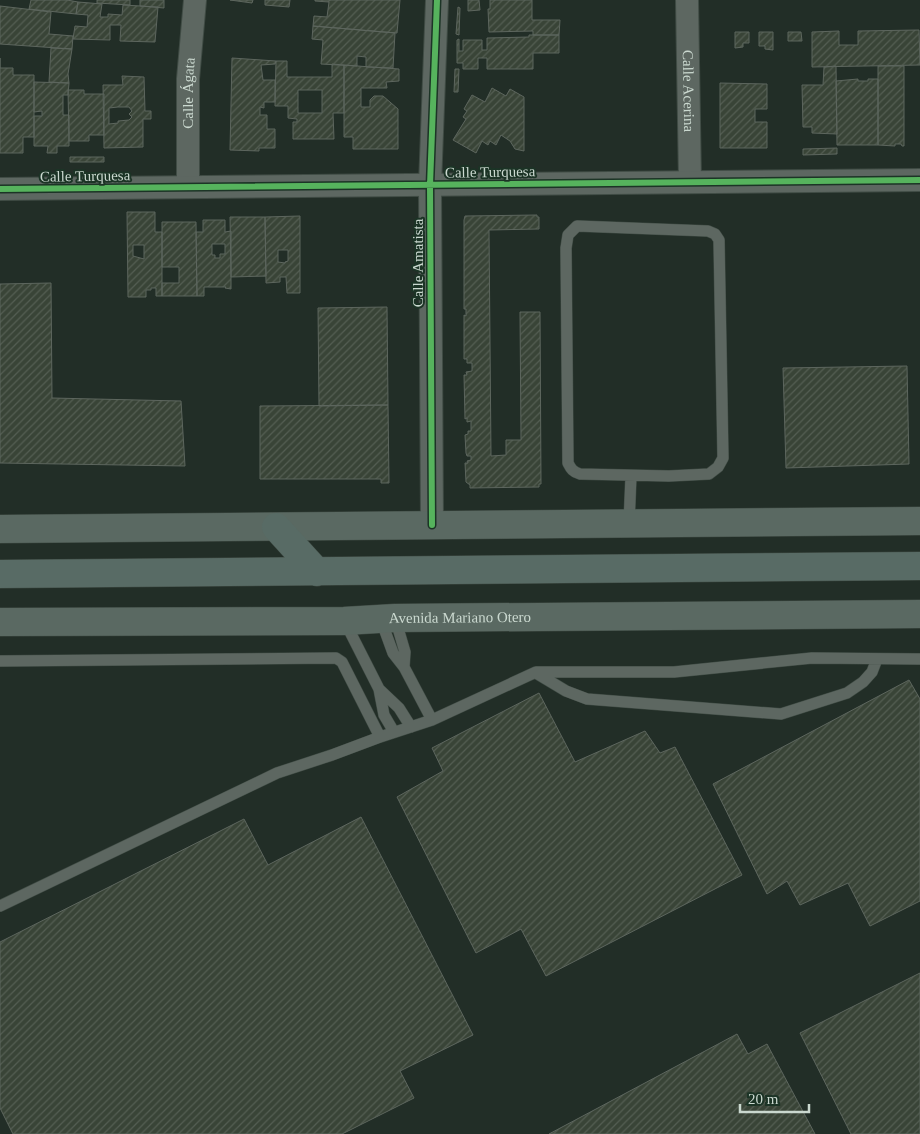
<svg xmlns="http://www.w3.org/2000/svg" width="920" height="1134" font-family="Georgia,serif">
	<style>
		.building { fill: url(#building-hatch); stroke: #5d665e; fill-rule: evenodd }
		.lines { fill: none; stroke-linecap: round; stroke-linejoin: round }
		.service-casing { stroke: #404c45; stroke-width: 12 }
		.minor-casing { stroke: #404c45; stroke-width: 24 }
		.secondary-casing { stroke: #404c45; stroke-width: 29 }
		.primary-casing { stroke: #404c45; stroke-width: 29 }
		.service { stroke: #5d6761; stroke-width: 11 }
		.minor { stroke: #5d6761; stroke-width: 22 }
		.secondary { stroke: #5a6962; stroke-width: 28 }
		.primary { stroke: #586b65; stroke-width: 28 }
		.cycleway-casing { stroke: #1c3426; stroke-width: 9 }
		.cycleway { stroke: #56b35d; stroke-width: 6 }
		.labels { text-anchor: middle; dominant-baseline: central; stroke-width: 4; stroke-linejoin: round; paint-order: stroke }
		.street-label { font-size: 15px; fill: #cad8cf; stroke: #1c3426 }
	</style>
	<defs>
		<pattern id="building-hatch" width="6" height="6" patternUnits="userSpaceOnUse" patternTransform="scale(1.25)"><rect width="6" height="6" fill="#394437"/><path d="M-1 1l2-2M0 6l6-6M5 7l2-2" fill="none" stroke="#545e53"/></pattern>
	</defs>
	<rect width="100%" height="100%" fill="#222e27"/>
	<path class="building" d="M31,0H67L78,2L76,14L29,9Z
		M97,0H130V5L97,3Z
		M140,0H164V8L140,6Z
		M230,0H253L252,3Z
		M265,0H290L289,7L265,5Z
		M315,0H400L397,33L313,26L314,16L327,17L329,2L315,1Z
		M468,0H479L480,10L468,11Z
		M490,0H532V20H560L559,35H533V31L489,32L488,9H490Z
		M78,2L102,4L100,17H108V14L122,15L123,5L158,7L155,42L120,41L121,25H110V40L73,39L75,26L87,27L88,15L76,14Z
		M0,6L51,12L49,34L73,36L72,49L0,44Z
		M458,7L460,8L459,35L456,34Z
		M313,26L395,33L393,68L366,67V57L357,56V66L321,64L323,40L312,39Z
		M919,30L920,65L812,67V32L839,31V45H858V31Z
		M735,32H749V43H743V47L735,48Z
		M759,32H773V50L765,49V46H759Z
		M788,32H801L802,41H788Z
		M529,35H559V53H533V69H487V58H478V69H463V63H457V40L459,39V51H463V40H482V50H487V38L529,37Z
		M51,48L72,49L68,74L69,83L49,82Z
		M0,58V68H13V75H34V137H23V153H0Z
		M232,58L276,61L275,64L261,65L263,80H275V102H264V108L260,107V115H267V129H275V148H259V151L230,150Z
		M276,61H287V77H332V64L344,65V113H333L334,139H293V122H297V119L288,118V106H275ZM298,90H322V113H298Z
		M344,65L399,69V81L386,82L387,88H361V107H370V100L374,96H383L398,109V149H353V137H344Z
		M836,66L837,134L812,133V127H803L802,85H823L824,67Z
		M878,66H904V146H902L901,144H895V146L878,145Z
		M455,69H459L458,92H454Z
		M122,76L144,77L145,111H151V119H143V147L104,148L103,85H123ZM118,107H129L132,111L129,114L132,117L129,120L118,121V123L109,124V108Z
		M858,79V81H868V79H878V145H837L836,81Z
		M34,82L69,83L68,95H63V115H69V146H57V153H47L48,146H34V116H42V111L34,112Z
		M720,83L767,84V109H755V122H767V148H720Z
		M492,88L506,96L510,89L524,97V151L515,149L510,141L501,135L496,145L490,141L488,145L482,141L476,153L453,140L466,119L463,117L467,111L464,109L472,95L485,102Z
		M68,90H84V94H104V135H89V141H69Z
		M837,148V154L803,155V149Z
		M70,157H104V162H70Z
		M127,212H155V232H162V296H156V288H151V290H146V297H128ZM133,245H144V259L133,256Z
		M537,215V217H539V229L489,230L491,456L506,455V440H521L520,312H540L541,484H539V487L470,488V485L466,482L465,463H468L467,461L471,460V456H467L466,453L465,435L468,434V431H471V421L467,422V418L465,419L464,375H467L466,372L472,371V363H467V359H464V315L466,316V309H464V220L465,216Z
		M300,216V293H287L286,277H280V282L266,283L265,217ZM278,250H288V261L285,262V263L278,262Z
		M230,217H265L266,276L231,277Z
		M203,220H225V232L231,231V289L225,288L226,287H204V296H197L196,232H203ZM212,244H225V254H220V258H215V255H212Z
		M162,222H196L197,296H162V283H179V267H162Z
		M51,283L52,398L181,401L185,466L0,463V284Z
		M387,307L388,405L319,406L318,308Z
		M907,366L909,464L786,468L783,368Z
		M388,405L389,483H381V479H260V406Z
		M909,680L920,699V901L870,926L848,883L800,905L787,881L767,894L713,784Z
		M539,693L575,762L645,731L660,753L675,747L742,875L546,976L521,929L476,953L397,797L443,771L432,748Z
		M361,817L473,1035L400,1071L414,1098L342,1134H13L0,1108V942L244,819L268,865Z
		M920,973V1134H851L800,1033Z
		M737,1034L748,1054L767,1044L815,1134H549Z"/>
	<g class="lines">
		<g class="service-casing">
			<path id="service" d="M577,226L708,231L715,234L719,240L723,458L718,467L709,474L669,476L580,474C573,472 571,469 568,463L566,248L568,235Z
				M629,524L631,476
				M395,618L405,652L404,667
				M381,620L393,653L404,667L432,720
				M345,622L379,689L399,708L411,727
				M0,661L336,658L342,662L380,737
				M536,673L566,691L587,699L781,714L847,693L863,682L872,672L877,659
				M379,689L384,715L394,732
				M0,906L277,773L332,755L380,737L432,720L536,672H674L812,658L920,659"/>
		</g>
		<g class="minor-casing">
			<g id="minor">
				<path id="s1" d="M687,0L690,182"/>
				<path id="s2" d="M188,187V79L195,0"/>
				<path d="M0,189L920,180"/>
				<path d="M432,525L430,185L437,0"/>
			</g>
		</g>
		<g class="secondary-casing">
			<g id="secondary">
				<path d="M0,529L920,521"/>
				<path id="s3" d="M0,622L344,621L395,618L920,614"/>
			</g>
		</g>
		<g class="primary-casing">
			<path id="primary" d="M276,527L317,572
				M0,574L920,566"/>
		</g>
		<use href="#service" class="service"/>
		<use href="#minor" class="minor"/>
		<use href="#secondary" class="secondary"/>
		<use href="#primary" class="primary"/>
		<g class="cycleway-casing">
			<path id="cycleway" d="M0,189L920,180
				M432,525L430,185L437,0"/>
		</g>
		<use href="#cycleway" class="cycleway"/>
	</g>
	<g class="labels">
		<g class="street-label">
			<text stroke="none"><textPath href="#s1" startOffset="91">Calle Acerina</textPath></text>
			<text stroke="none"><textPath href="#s2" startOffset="94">Calle Ágata</textPath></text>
			<text transform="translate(490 172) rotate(-1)">Calle Turquesa</text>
			<text transform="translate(85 176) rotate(-1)">Calle Turquesa</text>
			<text transform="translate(418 263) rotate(-90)">Calle Amatista</text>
			<text stroke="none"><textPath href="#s3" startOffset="460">Avenida Mariano Otero</textPath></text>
		</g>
	</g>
	<path d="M740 1104v8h69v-8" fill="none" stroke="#cad8cf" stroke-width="2.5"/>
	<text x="748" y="1104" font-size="15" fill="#cad8cf" stroke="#1c3426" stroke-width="4" paint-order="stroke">20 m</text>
</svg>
